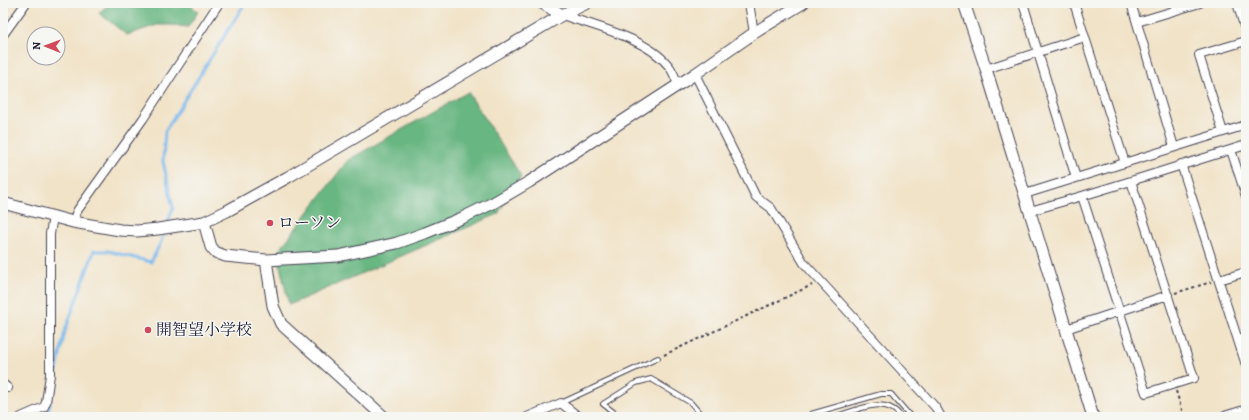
<svg xmlns="http://www.w3.org/2000/svg" width="1249" height="420" font-family="Alegreya,'Noto Serif JP',serif">
	<style>
		.forest { fill: #68b681; stroke: #456c5e }
		.lines { fill: none; stroke-linecap: round; stroke-linejoin: round }
		.stream { stroke: #7bb9ee; stroke-width: 3 }
		.lane-casing { stroke: #413f50; stroke-width: 6 }
		.street-casing { stroke: #413f50; stroke-width: 10 }
		.secondary-casing { stroke: #413f50; stroke-width: 13 }
		.path { stroke: #413f50; stroke-width: 2; stroke-dasharray: 3 3; stroke-linecap: butt }
		.lane { stroke: #fff; stroke-width: 4 }
		.street { stroke: #fff; stroke-width: 8 }
		.secondary { stroke: #fff; stroke-width: 11 }
		.poi-dot { fill: #d1495b; stroke: #f6f6f2; stroke-width: 1.5 }
		.labels { text-anchor: middle; dominant-baseline: central; stroke-width: 3; stroke-linejoin: round; paint-order: stroke }
		.poi-label { font-size: 16px; fill: #22223b; stroke: #f6f6f2; text-anchor: start }
	</style>
	<rect width="100%" height="100%" fill="#f6f6f2"/>
	<filter id="ink" filterUnits="userSpaceOnUse"><feTurbulence type="fractalNoise" baseFrequency=".025" numOctaves="2"/><feDisplacementMap in="SourceGraphic" scale="8" xChannelSelector="R" yChannelSelector="G"/><feConvolveMatrix kernelMatrix="1 2 1 2 8 2 1 2 1" color-interpolation-filters="sRGB"/></filter>
	<filter id="wash" filterUnits="userSpaceOnUse"><feTurbulence type="fractalNoise" baseFrequency=".012" numOctaves="4" result="noise"/><feDisplacementMap in="SourceGraphic" scale="16" xChannelSelector="R" yChannelSelector="G"/><feGaussianBlur stdDeviation="0.9" result="paint"/><feColorMatrix in="noise" values="0 0 0 0 0 0 0 0 0 0 0 0 0 0 0 0 0 1.4 0 .05"/><feComposite in="paint" operator="in"/></filter>
	<g filter="url(#wash)">
		<rect width="100%" height="100%" fill="#f1e3c8"/>
		<path class="forest" d="M110,3H189L198,12L188,27L171,25H157L127,35L99,13Z
			M468,92L521,176L498,214L289,305L277,253L348,160Z"/>
		<g class="lines">
			<path class="stream" d="M167,224L173,208L163,161L165,131L245,3
				M47,417L65,331L94,251H108L151,262L160,244L165,231"/>
		</g>
	</g>
	<g filter="url(#ink)">
		<g class="lines">
			<g class="lane-casing">
				<path id="lane" d="M561,403L658,358
					M811,414L881,394H891L911,417
					M614,417L616,414L603,404L636,383L651,379L691,403L703,417
					M834,417C854,411 886,394 901,417"/>
			</g>
			<g class="street-casing">
				<path id="street" d="M749,3L754,33
					M1023,3L1076,178
					M1074,3L1125,163
					M1131,3L1174,147
					M1237,3L1246,32
					M562,15C594,26 646,38 668,65C673,70 675,78 678,84
					M1137,22L1200,3
					M3,35L26,3
					M986,69L1085,37
					M695,74L756,197L771,208L804,263L936,408L941,417
					M1223,132L1199,55L1246,41
					M1231,150L1246,196
					M1181,164L1246,365
					M1025,194L1246,125
					M1082,196L1131,181
					M1030,211L1082,196L1146,393L1194,378L1131,181L1246,145
					M73,222L77,211L143,119L219,3
					M1219,280L1246,272
					M1066,329L1168,295
					M3,384L8,388
					M21,417L44,407L46,402L50,375V234L53,217
					M527,417L561,403L579,417"/>
			</g>
			<g class="secondary-casing">
				<path id="secondary" d="M542,3L562,15
					M964,3L986,69L1093,417
					M3,203L73,222L120,230L137,231L158,229L204,222L227,211L288,177L562,15L587,3
					M204,222L211,247L215,252L225,256L266,260L338,256L397,243L425,233L462,218L493,203L529,182L695,74L754,33L803,3
					M266,260L273,306L281,324L384,417
					M1226,417L1246,411"/>
			</g>
			<path class="path" d="M1175,293L1211,282
				M664,355L812,285
				M1176,391L1184,417"/>
			<use href="#lane" class="lane"/>
			<use href="#street" class="street"/>
			<use href="#secondary" class="secondary"/>
		</g>
	</g>
	<g class="poi-dot">
		<circle cx="270" cy="223" r="4"/>
		<circle cx="148" cy="330" r="4"/>
	</g>
	<g class="labels">
		<g class="poi-label">
			<text x="278" y="223">ローソン</text>
			<text x="156" y="330">開智望小学校</text>
		</g>
	</g>
	<rect width="1249" height="420" fill="none" stroke="#f6f6f2" stroke-width="16"/>
	<g transform="translate(46 46) rotate(271)"><circle r="19" fill="#f6f6f2" stroke="#a1a1a9"/>
	<path d="M0-3L7 15L0 10L-7 15Z" fill="#d1495b"/>
	<text y="-6" font-size="11" font-weight="bold" text-anchor="middle" fill="#22223b">N</text>
	</g>
</svg>
